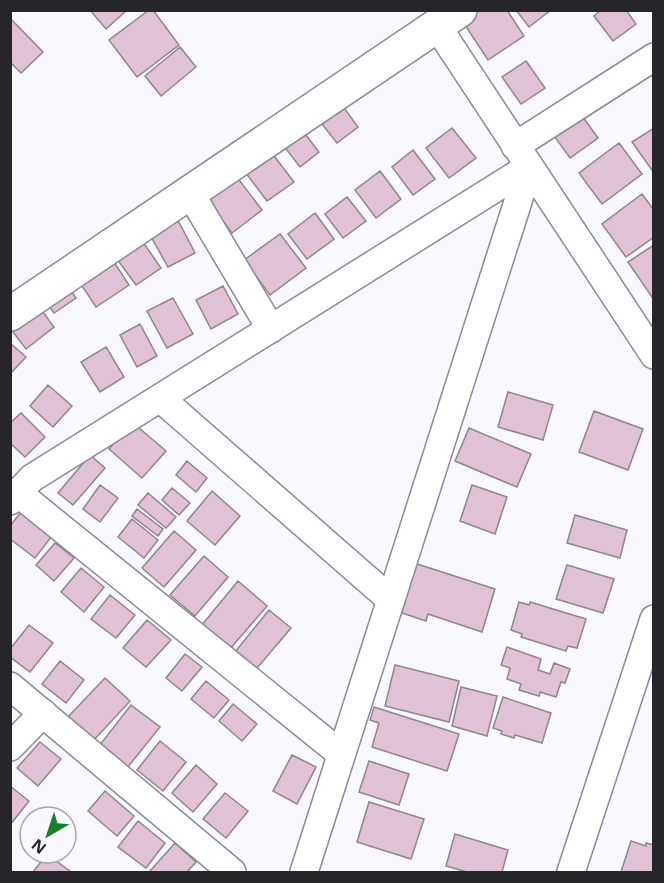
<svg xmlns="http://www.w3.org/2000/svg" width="664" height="883" font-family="'Open Sans',sans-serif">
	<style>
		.building { fill: #e0c1d5; stroke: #8f858b; stroke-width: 1.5 }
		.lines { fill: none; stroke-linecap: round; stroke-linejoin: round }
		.street-casing { stroke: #8a8a94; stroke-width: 30 }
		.secondary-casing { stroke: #8a8a94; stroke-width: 36 }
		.street { stroke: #fff; stroke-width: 27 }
		.secondary { stroke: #fff; stroke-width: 33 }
	</style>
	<rect width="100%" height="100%" fill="#f8f8fe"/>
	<path class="building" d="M90,10H127L106,29Z
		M149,10H153L179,45L137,77L109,40Z
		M479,10H507L524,36L488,60L463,22Z
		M516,10H551L529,27Z
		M601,10H626L636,24L613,41L594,16Z
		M10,18L43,52L21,73L10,62Z
		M180,47L196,67L161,96L145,76Z
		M526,61L545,88L521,104L502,77Z
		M336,97L358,127L337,143L314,114Z
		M580,113L598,138L570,158L552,133Z
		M452,128L476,158L449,178L426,148Z
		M654,128V173L632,142Z
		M302,130L319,152L300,167L283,145Z
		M619,143L642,174L602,204L579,173Z
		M265,144L294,182L267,201L239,164Z
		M413,150L435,179L413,195L392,167Z
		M230,168L262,210L232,233L200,191Z
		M380,171L401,199L376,218L355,190Z
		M642,194L654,210V237L626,257L602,224Z
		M347,197L366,221L343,238L325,214Z
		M173,211L195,253L168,267L145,226Z
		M315,213L334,239L307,259L288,234Z
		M280,234L306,268L270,295L244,260Z
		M140,238L161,268L136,285L114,255Z
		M654,245V296L652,297L628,262Z
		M108,253L129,285L96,307L75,275Z
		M65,282L76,298L54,313L43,298Z
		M223,286L238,314L211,329L196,300Z
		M173,298L193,334L167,348L147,311Z
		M35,301L54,327L26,349L10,328Z
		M140,324L157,356L137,367L120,335Z
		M10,343L26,357L10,374Z
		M106,347L124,377L100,392L81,362Z
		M48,385L72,406L53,427L30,406Z
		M508,392L553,405L543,440L498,427Z
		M594,411L643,429L628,470L579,452Z
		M21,413L45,437L25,457L10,443V423Z
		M132,422L166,451L142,478L109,449Z
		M469,428L531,454L517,487L455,461Z
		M90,455L105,468L73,505L58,493Z
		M187,461L207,478L196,492L176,475Z
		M100,485L118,498L100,522L83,509Z
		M472,485L507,497L495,534L460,521Z
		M172,488L190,503L179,515L162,500Z
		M212,491L240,516L215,545L187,521Z
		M148,493L176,517L166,528L138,505Z
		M137,509L163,529L158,536L132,516Z
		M21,512L52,536L35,558L10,539V526Z
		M575,515L627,530L620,558L567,543Z
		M132,519L158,540L144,558L118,537Z
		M174,531L196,550L164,587L142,568Z
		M55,543L74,558L54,581L36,565Z
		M204,556L228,577L195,616L170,595Z
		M414,563L495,589L482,632L428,614L426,621L399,612Z
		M567,565L614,579L603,613L556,599Z
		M81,568L104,587L84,612L61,592Z
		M238,581L267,606L229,650L201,626Z
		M110,595L135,615L116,638L91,619Z
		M519,602L529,605L530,602L586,619L577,648L568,646L566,651L521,637L522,634L511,630Z
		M269,610L291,628L252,674L231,657Z
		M147,620L171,640L146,667L123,648Z
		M29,625L53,643L30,672L10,657V649Z
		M507,647L541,659L538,670L550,674L554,663L570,669L565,683L561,682L556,697L540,692L539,696L519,690L521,684L507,679L510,668L501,665Z
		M185,654L202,667L182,691L166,678Z
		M60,661L84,680L66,703L42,684Z
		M395,665L459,681L449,722L385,706Z
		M105,678L130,701L93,741L68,717Z
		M206,681L229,700L214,718L191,699Z
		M461,687L497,696L487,736L452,726Z
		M503,697L551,713L542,743L515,735L514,738L501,734L502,731L493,728Z
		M233,704L257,724L242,741L219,721Z
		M131,705L160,727L127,768L99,746Z
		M374,707L459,734L447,771L372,747L379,723L370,720Z
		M160,741L186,762L163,791L137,770Z
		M40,742L61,759L38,786L17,768Z
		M292,755L316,767L297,804L273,791Z
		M369,761L409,774L399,805L359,792Z
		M196,765L217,784L193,812L172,793Z
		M10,786L29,801L10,825Z
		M105,791L134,816L117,836L88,811Z
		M225,793L248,811L226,838L203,819Z
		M369,802L424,819L411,859L357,842Z
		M138,821L165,843L146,868L118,847Z
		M455,834L508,850L502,872H467L446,866Z
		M631,841L646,846V843L654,845V872H621Z
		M175,843L196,862L187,872H152L150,871Z
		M47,854L71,872H33Z"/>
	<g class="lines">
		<g class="street-casing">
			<path id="street" d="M437,26L654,355
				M515,146L654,57
				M190,193L271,329
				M160,398L391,600
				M18,493L341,754
				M10,501L32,478L529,167
				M10,686L232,872
				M10,747L43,713
				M304,872L529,167
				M571,872L654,619"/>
		</g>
		<g class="secondary-casing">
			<path id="secondary" d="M10,314L460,10"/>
		</g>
		<use href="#street" class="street"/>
		<use href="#secondary" class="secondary"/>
	</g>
	<rect width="664" height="883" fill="none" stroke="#26262a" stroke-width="24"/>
	<g transform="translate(48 835) rotate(219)"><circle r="28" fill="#f8f8fe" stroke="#a4a4a9" stroke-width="1.5"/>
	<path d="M0-4.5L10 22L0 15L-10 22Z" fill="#197f33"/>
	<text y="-9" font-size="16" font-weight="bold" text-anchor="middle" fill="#26262a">N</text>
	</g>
</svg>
